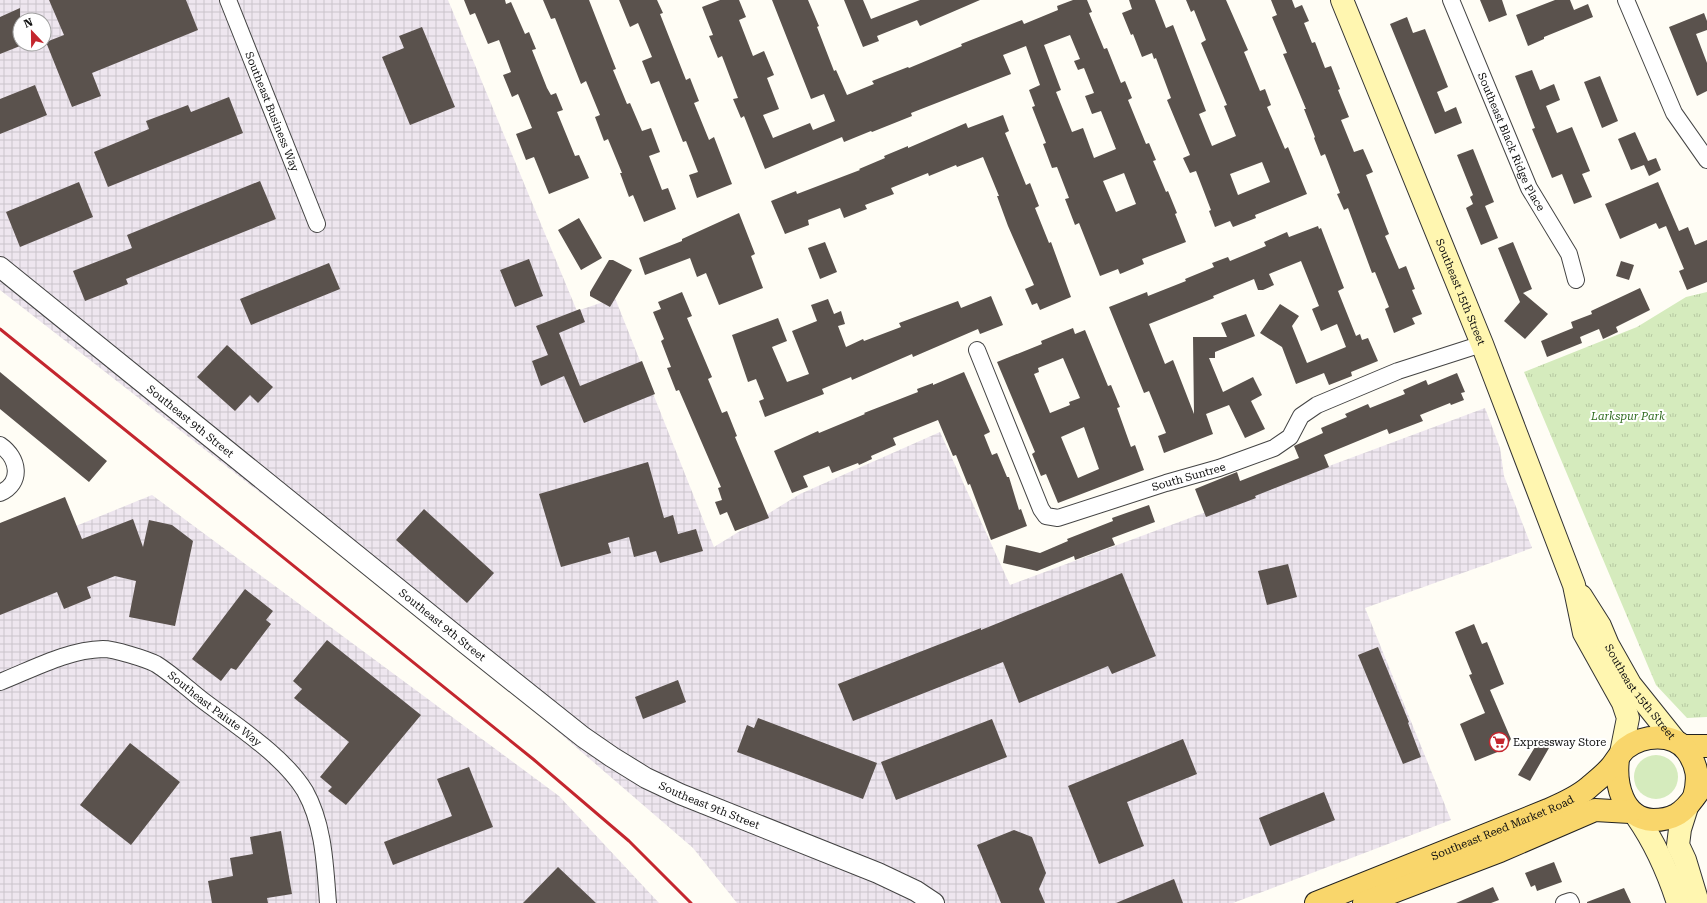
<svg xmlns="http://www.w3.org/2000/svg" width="1707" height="903" font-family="'Roboto Serif',serif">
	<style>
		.industrial { fill: url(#industrial-grid); fill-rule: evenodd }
		.grass { fill: #d5ebbd }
		.park { fill: url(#park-tufts) }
		.building { fill: #5a524d; fill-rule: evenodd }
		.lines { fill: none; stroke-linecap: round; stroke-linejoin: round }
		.minor-casing { stroke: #444; stroke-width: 18 }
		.tertiary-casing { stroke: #444; stroke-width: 22 }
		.secondary-casing { stroke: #333; stroke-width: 24 }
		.primary-casing { stroke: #222; stroke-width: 24 }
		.minor { stroke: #fff; stroke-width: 16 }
		.tertiary { stroke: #fff; stroke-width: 20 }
		.secondary { stroke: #fff6b0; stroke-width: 22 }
		.primary { stroke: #f9d66b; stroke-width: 22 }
		.rail { stroke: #c4262e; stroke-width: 3 }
		.labels { text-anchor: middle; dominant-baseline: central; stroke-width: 4; stroke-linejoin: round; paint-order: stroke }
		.street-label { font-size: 11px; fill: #111; stroke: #fff }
		.park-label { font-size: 11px; font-style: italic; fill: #2f6b1f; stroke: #fff }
		.poi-label { font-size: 11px; fill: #111; stroke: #fff; text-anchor: start }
	</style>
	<defs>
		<pattern id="industrial-grid" width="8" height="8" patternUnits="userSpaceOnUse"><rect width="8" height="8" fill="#eee6ef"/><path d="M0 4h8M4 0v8" fill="none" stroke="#cbc4cc"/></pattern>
		<pattern id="park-tufts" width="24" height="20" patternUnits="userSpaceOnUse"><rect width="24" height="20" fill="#d5ebbd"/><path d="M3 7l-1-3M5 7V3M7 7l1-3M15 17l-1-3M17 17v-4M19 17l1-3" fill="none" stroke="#b6c8a1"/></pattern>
	</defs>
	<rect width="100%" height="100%" fill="#fffdf5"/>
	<path class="industrial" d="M0,0H448L577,311L615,298L714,547L800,494L940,432L1010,585L1485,408L1500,448L1504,476L1532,548L1365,608L1451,820L1233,903H737L693,848L475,660L0,290ZM20,20H44V44H20Z
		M152,495L559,796L659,903H0V557Z"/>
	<path class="grass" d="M1634 777a22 22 0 1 1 44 0a22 22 0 1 1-44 0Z"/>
	<path class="park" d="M1707,292V717L1687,718L1656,685L1524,372L1637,327L1686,297Z"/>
	<path class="building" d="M49,0H186L198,30L92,73L101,96L72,107L46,42L64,35Z
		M464,0H505L506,4L511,2L525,34L529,32L536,49L532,50L547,88L551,95L556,93L563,110L557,112L575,156L579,155L589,178L549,194L534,157L526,160L516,134L532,128L518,94L512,97L503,75L511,72L499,40L488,44L475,13L470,15Z
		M543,0H589L616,69L613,70L627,104L630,103L642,131L651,128L660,152L649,156L662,190L668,188L676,209L644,222L633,195L629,197L620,173H622L608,139L604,141L595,117L600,115L586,81L581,84L555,18L551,19Z
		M619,0H657L663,13L660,14L686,80L690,78L699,101L694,103L709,140L714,137L732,184L697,198L689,175L698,172L686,141L683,142L659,81L651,84L642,61L652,57L638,23L630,27Z
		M720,0H739L746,17L739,20L753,56L764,51L774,75L767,78L779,109L763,115L773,138L810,123L813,130L835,121L824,94L811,99L772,0H808L819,26L817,27L834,71L836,70L847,95L874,84L872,81L908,67L909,68L962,46L961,44L994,31L1022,20L1024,24L1058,10L1057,6L1073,0H1087L1092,12L1089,13L1104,49L1107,48L1121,83L1125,81L1132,98L1128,100L1146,144L1149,143L1156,160L1153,161L1166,192L1168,191L1177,213L1175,214L1186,242L1142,259L1144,264L1120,274L1118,269L1100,276L1079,223L1075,225L1065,199L1069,198L1057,167L1052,168L1043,144L1046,143L1032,107L1035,106L1029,90L1040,85L1026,46L1003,55L1011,74L911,113L912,116L872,132L871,131L844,142L842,137L765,169L744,116L741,118L733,99L738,98L722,56L718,58L709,36L713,35L702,7ZM1070,35L1080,59L1074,61L1078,70L1084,68L1094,93L1085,96L1092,114L1101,111L1116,149L1094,158L1083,128L1072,132L1056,92L1061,90L1044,45ZM1124,173L1136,204L1116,212L1103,181Z
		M844,0H863L871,19L920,0H980L920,26L917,20L877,36L879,41L863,47Z
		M1129,0H1155L1166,28L1173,25L1206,111L1199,114L1212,146L1236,136L1224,106L1227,105L1201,43L1206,40L1194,10L1191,12L1186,0H1226L1248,50L1244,52L1260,91L1265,89L1271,105L1267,107L1285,149L1288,147L1307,194L1255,215L1256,218L1233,227L1230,221L1215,227L1209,211L1211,210L1196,171L1190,173L1183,158L1190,155L1167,100L1171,98L1156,58L1154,59L1152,53L1142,57L1133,34L1131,35L1122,13L1132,9ZM1262,162L1270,182L1238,195L1230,174Z
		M1271,0H1292L1295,8L1302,5L1309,21L1304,23L1312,43L1315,42L1325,68L1331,66L1340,89L1338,90L1349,117L1341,120L1354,152L1363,149L1373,172L1366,175L1389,234L1385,236L1399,269L1406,266L1415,289L1412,290L1422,314L1412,318L1415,324L1394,333L1385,309L1389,307L1375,272L1372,273L1348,208L1344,210L1337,194L1340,193L1325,154L1321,156L1314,138L1315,137L1304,109H1306L1283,54L1287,53L1272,17L1277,15Z
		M1480,0H1502L1507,15L1489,22Z
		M1555,0H1570L1574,10L1588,4L1593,17L1544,37V39L1528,46L1516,15Z
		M20,8V46L0,54V17Z
		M1704,13L1707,21V30L1696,34L1707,63V91L1697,96L1669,27Z
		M1407,17L1413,33L1425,29L1448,87L1437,92L1445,112L1456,107L1462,123L1435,134L1390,24Z
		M422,27L455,107L410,125L382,57L404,48L399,36Z
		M1532,70L1540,90L1554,84L1560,100L1546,106L1557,133L1572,127L1590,171L1582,174L1592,197L1574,204L1562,174L1552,178L1532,129L1535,128L1515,76Z
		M1600,76L1618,121L1602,128L1584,82Z
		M35,85L47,115L0,134V99Z
		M229,97L243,133L108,187L94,152L149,129L146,121L188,105L191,112Z
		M1003,115L1009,131L1005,133L1026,185L1030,183L1039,206L1035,208L1049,243L1051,242L1071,297L1040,310L1037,303L1032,305L1025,289L1034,285L1008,226L997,196H999L983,157L957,167L956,165L929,176L928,173L891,188L894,194L865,205L867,209L844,218L840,208L808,220L809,225L785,234L771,201L796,191L797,194L860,170L859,169L885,158L884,156L908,146V148L966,123L968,128Z
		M1635,132L1648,161L1656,158L1661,170L1649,176L1644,165L1631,170L1618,139Z
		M1473,149L1494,202L1485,206L1498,238L1481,245L1466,208L1473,204L1470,197L1473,195L1457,155Z
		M260,181L276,219L126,279L128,284L85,301L73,271L132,248L127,235Z
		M79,182L93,217L20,247L6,212Z
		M1658,182L1679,231L1688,227L1695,245L1707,240V282L1687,290L1679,271L1684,269L1666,226L1659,229L1656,223L1620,239L1605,204Z
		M739,213L755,254L751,256L763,288L719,305L706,273L697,277L690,258L645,275L639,258L682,241V239Z
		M579,218L602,258L581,270L558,230Z
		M1318,226L1319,229L1321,228L1344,288L1338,291L1356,336L1360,334L1362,340L1368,338L1378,361L1351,372L1352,376L1329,385L1324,373L1296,384L1282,347L1260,333L1280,304L1299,316L1292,326L1307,363L1346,347L1337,324L1321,331L1312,309L1319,306L1301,261L1269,274L1274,285L1263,290H1258L1254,279L1213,296L1214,298L1149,324L1165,364L1173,360L1194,414L1193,337H1227L1221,323L1246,314L1255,336L1215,352V358H1209L1223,392L1253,377L1262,395L1251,401L1265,429L1245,438L1229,405L1206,414L1213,434L1164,453L1158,436L1166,433L1149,391L1144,393L1109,307L1147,292L1148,296L1186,281L1185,279L1214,267L1212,263L1228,257L1230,261L1266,246L1264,242L1287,232L1289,237Z
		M825,242L837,272L820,279L808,248Z
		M1513,242L1532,289L1523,293L1548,314L1525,339L1504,321L1520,302L1498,248Z
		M529,259L543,296L515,307L500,270Z
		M609,260H613L632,270L610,307L590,296V292Z
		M1621,261L1634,265L1629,280L1616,276Z
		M329,263L340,289L251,325L240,299Z
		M1640,288L1650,310L1616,327L1618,332L1603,339L1599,329L1580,337L1582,343L1547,357L1541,341L1573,328L1571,322L1592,314L1591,311Z
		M682,292L692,316L687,318L712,377L708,379L722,413L727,411L737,436L735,437L769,518L735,531L727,512L720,515L715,502L722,500L718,488L721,487L679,390L676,391L667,368L671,367L661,341L664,339L653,312L661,309L658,302Z
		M991,296L1003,325L980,334L978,329L913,357L912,354L852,380L851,377L822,389L824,394L765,417L759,401L764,399L756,379L748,382L732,335L778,318L787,341L772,347L787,382L809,374L792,331L817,321L811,305L828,299L834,314L841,311L845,324L838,326L846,347L863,339L864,341L901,327L899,323L958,301L961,308Z
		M580,309L585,322L559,333L580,386L642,361L655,394L584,423L564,376L541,386L532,361L548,355L536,326Z
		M1073,328L1075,334L1085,330L1108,386L1111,385L1120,407L1117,408L1131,447L1135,445L1144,470L1058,503L1046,474L1041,476L1032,454L1035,452L997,362L1042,344L1041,341ZM1063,358L1080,398L1069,402L1070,405L1050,413L1034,374L1039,372L1038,368ZM1084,427L1099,469L1078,478L1061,437Z
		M227,345L273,387L258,403L250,395L235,411L197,377Z
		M0,372L107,461L89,482L0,409Z
		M964,372L990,432L984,435L992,455L997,453L1007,477H1009L1019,510L1021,509L1027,526L991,540L970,484L968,485L956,455L953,456L938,420L893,438L896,445L871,456L872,459L859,465L858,463L832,473L829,466L803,476L808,487L792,493L774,451L818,431L819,433L865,414L864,413L918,392L917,389L933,383V385Z
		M1457,373L1465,392L1461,393L1464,400L1451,405L1450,403L1420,415L1423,421L1389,434L1387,429L1324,455L1329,467L1255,496L1256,498L1206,517L1195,489L1237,472L1240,481L1299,458L1294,446L1323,433L1321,428L1347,417L1345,414L1368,404L1370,408L1405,394L1403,390L1426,380L1428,385Z
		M648,462L664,518L673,515L678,534L696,529L703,551L660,563L656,551L634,557L629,537L608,543L611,553L561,567L539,494Z
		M65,497L82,539L133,519L143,547L149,520L172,525L193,541L175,626L129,617L136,581L115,576L87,587L91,598L64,609L57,592L0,615V523Z
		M1149,505L1155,522L1112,538L1115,545L1075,560L1074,556L1037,571L1003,563L1006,545L1040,553L1068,541L1067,539L1113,521L1112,518Z
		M424,509L494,573L467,603L396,540Z
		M1288,564L1297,597L1267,605L1258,571Z
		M1122,573L1156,656L1112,674L1108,666L1019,703L1003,662L853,721L838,684L981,628V630Z
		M245,589L273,611L266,620L271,624L236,670L231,668L221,681L192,659Z
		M1474,624L1482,644L1487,642L1504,684L1490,690L1511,739L1505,749L1475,761L1460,724L1485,713L1469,675L1472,674L1455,632Z
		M327,640L421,715L346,805L328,791L332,787L320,777L349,742L294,698L302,689L293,681Z
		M1378,647L1409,722L1408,723L1421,757L1403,764L1358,655Z
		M678,680L686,702L643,719L635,697Z
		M758,718L877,763L863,799L737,752L747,725L754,728Z
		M992,719L1007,757L896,800L881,762Z
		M1183,739L1197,774L1127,802L1144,846L1099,864L1068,786Z
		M1538,742L1549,748L1530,781L1518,775Z
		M130,743L180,782L131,845L80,805Z
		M469,767L493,827L393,865L384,842L452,816L437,779Z
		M1324,792L1335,820L1270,846L1259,818Z
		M1014,830L1032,837L1046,873L1039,889L1045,903H1001L977,845Z
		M281,831L292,894L267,898L268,903H212L208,881L233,876L230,858L253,854L250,837Z
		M1554,862L1562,882L1537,891L1535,885L1531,887L1525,873Z
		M558,867L596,903H523Z
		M1174,879L1183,903H1116Z
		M1493,887L1499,900L1491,903H1456Z
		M1624,888L1631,903H1587V902Z"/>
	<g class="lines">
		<g class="minor-casing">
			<g id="minor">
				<path id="s1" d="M228,0L317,224"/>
				<path id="s2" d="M1451,0L1529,188L1569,254L1576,280"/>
				<path d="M1626,0L1674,113L1707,160"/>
				<path id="s3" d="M977,350L1041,509L1046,516L1058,518L1166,483L1219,468L1274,448L1290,437L1301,416L1317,405L1398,371L1482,344"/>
				<path d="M0,445C19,458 23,483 0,493"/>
				<path id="s4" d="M0,682C33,669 67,650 103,649C114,649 146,659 156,664C172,674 187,688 201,699C235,725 283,755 305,791C324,825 325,865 328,903"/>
				<path d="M1564,903L1570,901L1571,903"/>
			</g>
		</g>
		<g class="tertiary-casing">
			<g id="tertiary">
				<path id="s5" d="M0,267L465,643L583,737L612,757L646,778L680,794L878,873L916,891L934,903"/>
			</g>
		</g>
		<g class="secondary-casing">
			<g id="secondary">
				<path id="s6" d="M1342,0L1482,344L1574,585L1584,633L1623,703L1628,718L1621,753"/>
				<path id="s7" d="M1581,596L1600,626L1608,645L1630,684L1674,739"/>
				<path d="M1687,807L1680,829L1678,845L1685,860L1698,903"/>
				<path d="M1637,817C1655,843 1668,872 1678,903"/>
			</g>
		</g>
		<g class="primary-casing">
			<g id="primary">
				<path d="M1684,746H1707"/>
				<path d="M1618,759C1615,783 1622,819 1653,820C1661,820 1669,819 1676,815C1688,809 1695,795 1703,786"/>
				<path id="s8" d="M1316,903L1548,810C1562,804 1576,798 1588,788C1596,781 1604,775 1611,767C1616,761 1620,753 1626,748C1643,735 1673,732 1687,751C1698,766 1699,779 1694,797"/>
				<path d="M1364,903L1500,851L1595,810L1630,812"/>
			</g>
		</g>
		<use href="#minor" class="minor"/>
		<use href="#tertiary" class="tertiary"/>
		<use href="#secondary" class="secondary"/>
		<use href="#primary" class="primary"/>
		<path class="rail" d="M0,329L533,759L629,841L691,903"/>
	</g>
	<defs>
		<g id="supermarket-ring" transform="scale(1)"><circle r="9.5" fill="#fff" stroke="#c4262e" stroke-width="1.5"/><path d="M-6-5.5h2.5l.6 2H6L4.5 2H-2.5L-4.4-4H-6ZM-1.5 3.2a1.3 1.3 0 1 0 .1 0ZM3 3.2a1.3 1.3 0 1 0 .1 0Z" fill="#c4262e"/></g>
	</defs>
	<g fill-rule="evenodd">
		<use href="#supermarket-ring" x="1499" y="742"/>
	</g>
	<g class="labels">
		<g class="street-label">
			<text stroke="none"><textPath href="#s1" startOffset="120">Southeast Business Way</textPath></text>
			<text stroke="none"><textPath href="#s2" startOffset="154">Southeast Black Ridge Place</textPath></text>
			<text stroke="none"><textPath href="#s6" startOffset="315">Southeast 15th Street</textPath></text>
			<text stroke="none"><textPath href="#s5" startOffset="245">Southeast 9th Street</textPath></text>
			<text stroke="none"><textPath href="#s3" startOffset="329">South Suntree</textPath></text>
			<text stroke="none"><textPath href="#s5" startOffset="569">Southeast 9th Street</textPath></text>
			<text stroke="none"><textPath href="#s7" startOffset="113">Southeast 15th Street</textPath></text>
			<text stroke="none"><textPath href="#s4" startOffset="238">Southeast Paiute Way</textPath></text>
			<text stroke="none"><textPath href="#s5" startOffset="893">Southeast 9th Street</textPath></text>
			<text stroke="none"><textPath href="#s8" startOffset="201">Southeast Reed Market Road</textPath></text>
		</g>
		<g class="park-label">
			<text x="1628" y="416">Larkspur Park</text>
		</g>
		<g class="poi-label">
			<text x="1513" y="742">Expressway Store</text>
		</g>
	</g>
	<g transform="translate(32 32) rotate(338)"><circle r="19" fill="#ffffff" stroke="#a0a0a0"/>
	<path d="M0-3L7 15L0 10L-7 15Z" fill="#c4262e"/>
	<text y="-6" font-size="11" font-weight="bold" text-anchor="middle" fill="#111111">N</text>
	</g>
</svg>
